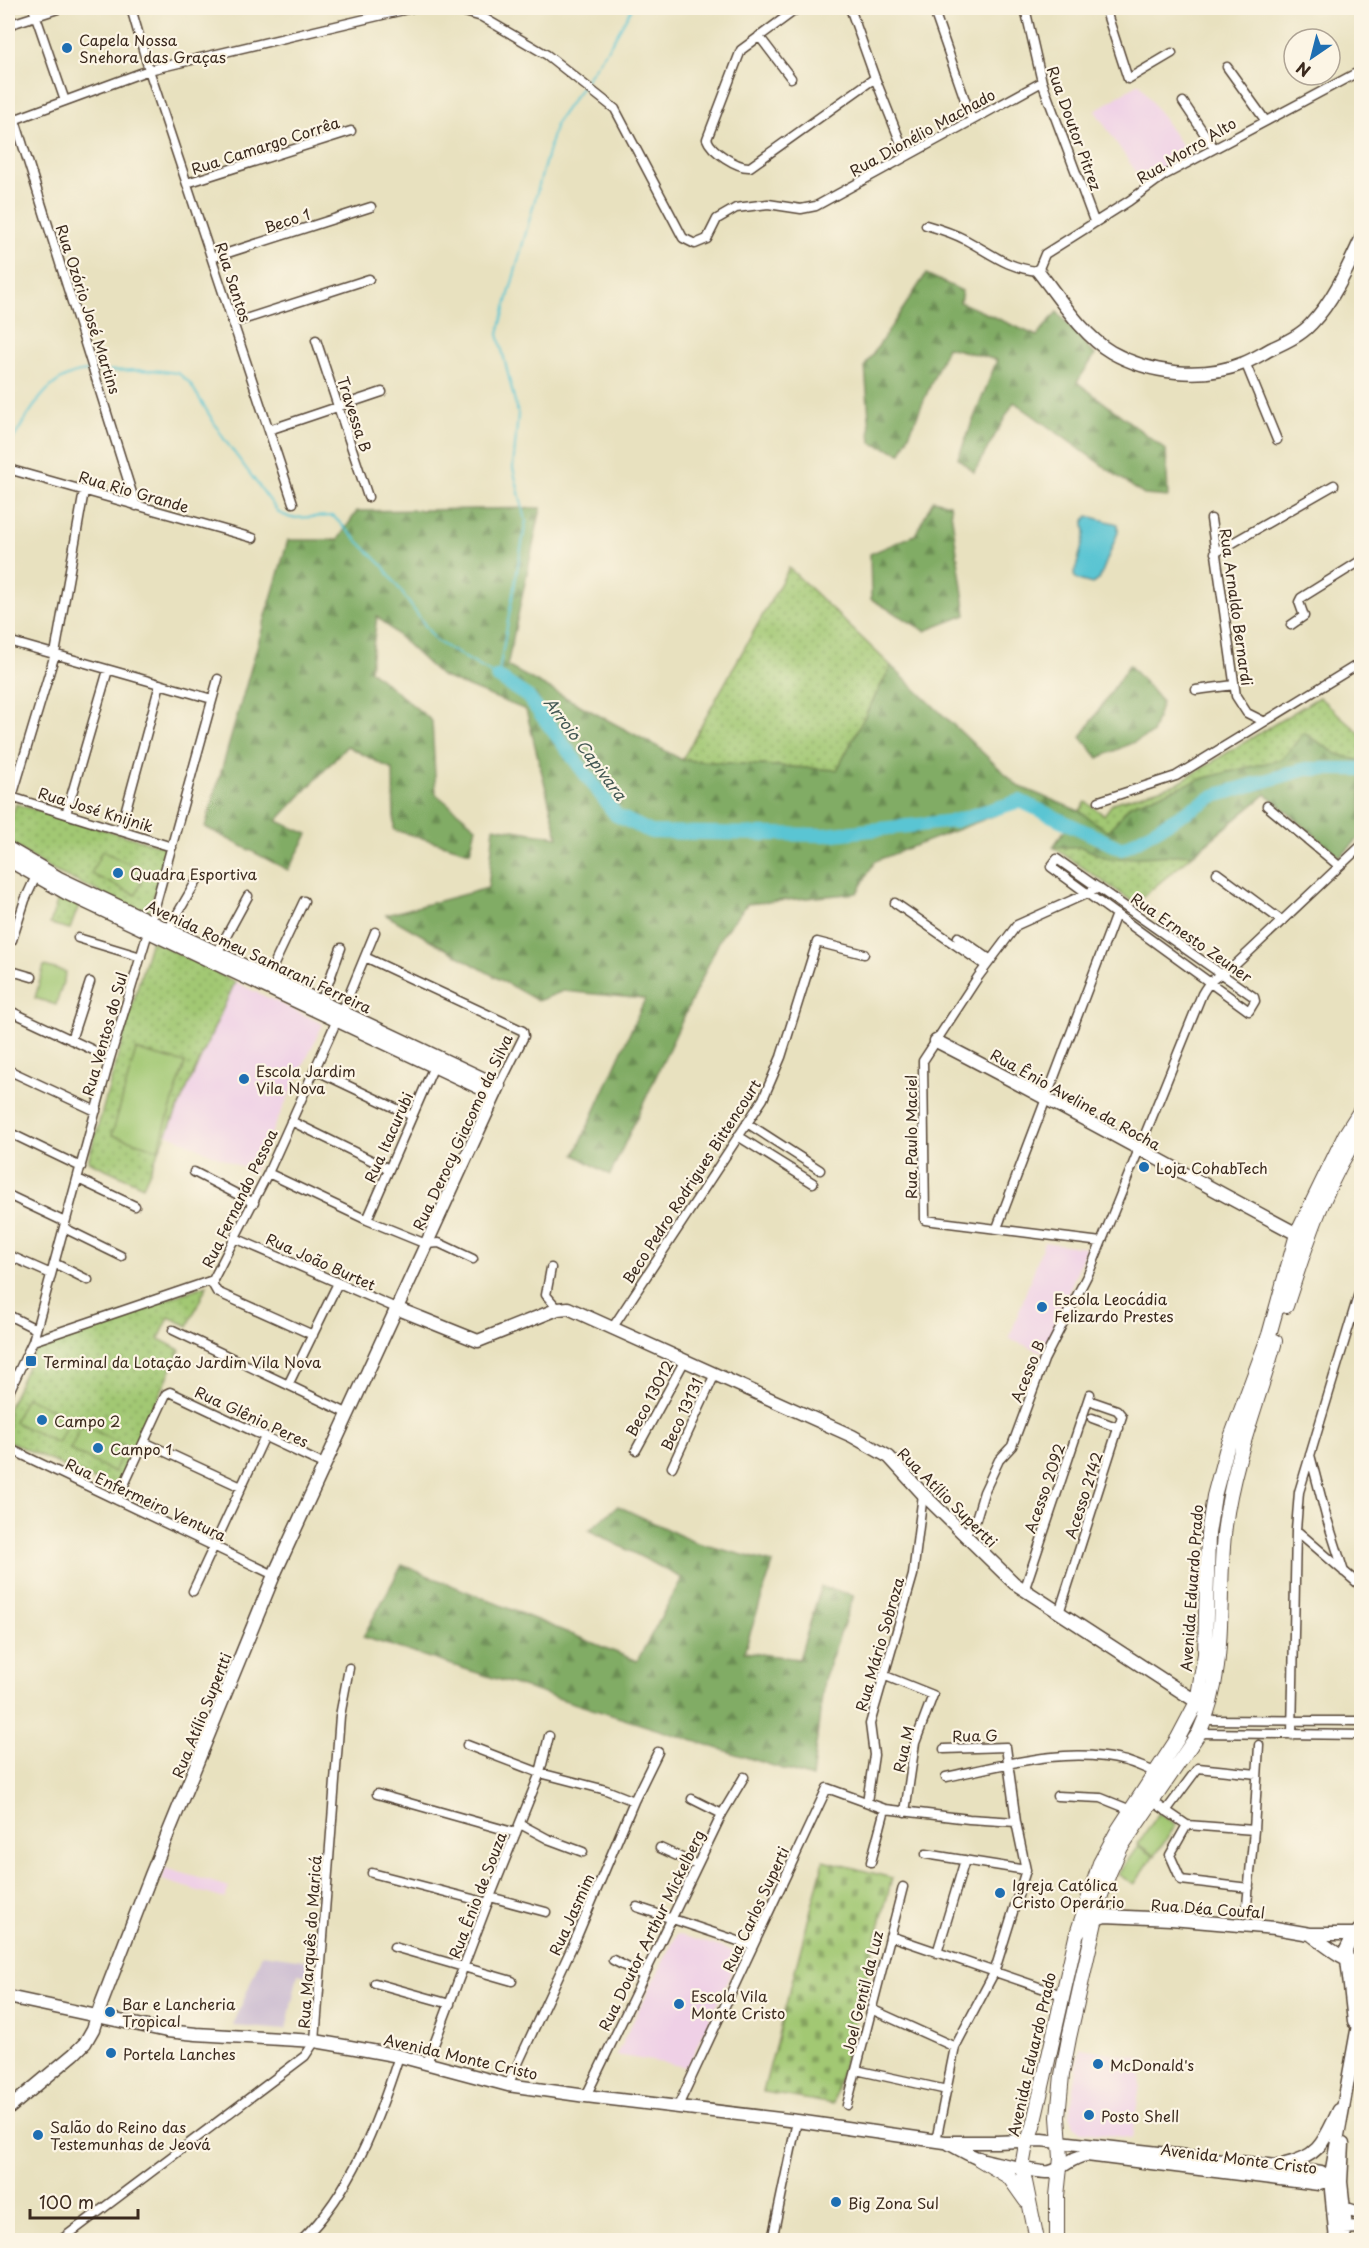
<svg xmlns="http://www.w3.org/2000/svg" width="1369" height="2248" font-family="'Playpen Sans',sans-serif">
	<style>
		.built { fill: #efd0e6 }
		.industrial { fill: #cdbed2 }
		.grass { fill: url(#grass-dots); stroke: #6e7948; stroke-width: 1.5 }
		.forest { fill: url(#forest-firs); stroke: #5e6b42; stroke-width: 1.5 }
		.cemetery { fill: url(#cemetery-stones); stroke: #6e7948; stroke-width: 1.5 }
		.pitch { fill: #a2c873; stroke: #6e7948; stroke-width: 1.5 }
		.water { fill: #5ac5d3; stroke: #4a7878; stroke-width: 1.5 }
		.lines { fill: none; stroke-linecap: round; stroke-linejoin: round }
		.stream { stroke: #5ac5d3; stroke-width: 2 }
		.river { stroke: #5ac5d3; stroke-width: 14 }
		.street-casing { stroke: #554536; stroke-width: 11 }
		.secondary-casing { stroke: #554536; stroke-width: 15 }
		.primary-casing { stroke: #554536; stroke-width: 16 }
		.street { stroke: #fff; stroke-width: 8 }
		.secondary { stroke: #fff; stroke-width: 12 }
		.primary { stroke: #fff; stroke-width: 14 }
		.poi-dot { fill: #1f6fb2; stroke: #fcf5e5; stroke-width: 2 }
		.labels { text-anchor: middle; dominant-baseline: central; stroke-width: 4.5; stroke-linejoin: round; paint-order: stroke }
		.poi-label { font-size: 15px; fill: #3b2a1e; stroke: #fcf5e5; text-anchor: start }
		.street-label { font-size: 15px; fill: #3b2a1e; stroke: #fcf5e5 }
		.water-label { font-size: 16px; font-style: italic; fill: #445854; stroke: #fcf5e5 }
	</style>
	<defs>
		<pattern id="grass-dots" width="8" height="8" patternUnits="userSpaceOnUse" patternTransform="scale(1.5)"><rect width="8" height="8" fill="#a2c873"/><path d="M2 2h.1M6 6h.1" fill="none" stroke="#85a35e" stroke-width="1.8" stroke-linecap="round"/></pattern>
		<pattern id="forest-firs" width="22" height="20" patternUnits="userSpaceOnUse" patternTransform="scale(1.5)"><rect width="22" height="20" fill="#81ac65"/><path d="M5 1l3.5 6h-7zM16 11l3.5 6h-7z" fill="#6b8c53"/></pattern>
		<pattern id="cemetery-stones" width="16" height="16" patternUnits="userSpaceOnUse" patternTransform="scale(1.5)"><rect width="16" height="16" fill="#a2c873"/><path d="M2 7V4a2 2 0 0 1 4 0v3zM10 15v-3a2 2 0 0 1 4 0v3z" fill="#85a35e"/></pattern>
	</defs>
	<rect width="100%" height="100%" fill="#fcf5e5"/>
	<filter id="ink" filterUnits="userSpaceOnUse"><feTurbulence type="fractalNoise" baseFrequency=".0167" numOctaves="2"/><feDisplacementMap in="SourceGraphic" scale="12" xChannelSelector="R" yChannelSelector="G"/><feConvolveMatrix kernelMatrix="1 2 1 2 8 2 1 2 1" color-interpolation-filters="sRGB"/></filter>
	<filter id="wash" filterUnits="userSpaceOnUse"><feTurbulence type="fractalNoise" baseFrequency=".008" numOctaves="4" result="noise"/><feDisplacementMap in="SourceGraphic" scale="24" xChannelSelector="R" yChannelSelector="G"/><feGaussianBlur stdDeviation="1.35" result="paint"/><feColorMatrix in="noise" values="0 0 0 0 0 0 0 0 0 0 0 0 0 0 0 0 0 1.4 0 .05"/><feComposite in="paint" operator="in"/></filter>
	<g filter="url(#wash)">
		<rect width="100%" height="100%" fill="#e8e1bf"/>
		<path class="built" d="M1139,83L1189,156L1144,184L1095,111Z
			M235,982L323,1024L253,1172L167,1134Z
			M1044,1242L1086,1248L1045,1353L1009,1339Z
			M165,1868L229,1887L225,1899L162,1880Z
			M677,1934L741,1953L687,2067L616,2055Z
			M1080,2048L1144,2059L1132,2138L1081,2132L1074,2126L1070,2115Z"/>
		<path class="industrial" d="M262,1954L311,1961L310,1976L298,1974L286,2030L233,2026Z"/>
		<path class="grass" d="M789,568L891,666L837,770L682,760Z
			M1319,697L1361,734V836L1340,857L1266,794L1135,903L1053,847L1086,802L1104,815L1113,803L1176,784Z
			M16,804L168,848L148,915L50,869L8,841V829Z
			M59,895L79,905L70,929L50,924Z
			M151,940L235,982L143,1186L88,1161Z
			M207,1285L188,1326L169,1317L159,1339L180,1350L116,1490L8,1441V1409L37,1344Z"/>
		<path class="forest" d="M926,274L962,291L960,302L1037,336L1057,312L1095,355L1077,382L1166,450L1168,497L1144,495L1014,402L974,472L958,458L997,360L947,347L901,453L871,443L865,366Z
			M933,500L950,504L966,615L925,631L871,599L870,554L915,535Z
			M541,508L507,666L682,760L837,770L891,666L1018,786L1079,811L1108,832L1130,805L1204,778L1282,759L1304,733L1337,754L1361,761V836L1340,857L1266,794L1193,854L1109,859L1081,847H1053L1067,827L1019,806L875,861L857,893L747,904L722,935L610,1175L575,1155L645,999L563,991L538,1001L386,915L488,888L494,827L558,837L526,710L441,676L377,616L370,670L432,721L436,794L476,827L470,852L394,830L393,770L347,746L277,821L308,834L288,870L205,827L288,540H338L357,511Z
			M1129,665L1162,702L1152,734L1098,758L1081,737Z
			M618,1506L694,1542L773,1563L744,1652L799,1659L821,1587L854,1595L824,1679L812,1778L363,1637L402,1565L637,1661L682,1578L589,1530Z"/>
		<path class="cemetery" d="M824,1860L892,1878L833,2104L763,2092Z"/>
		<path class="pitch" d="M102,851L145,872L136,895L91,874Z
			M44,966L66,972L56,1005L35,998Z
			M136,1050L185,1063L158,1149L112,1135Z
			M26,1397L70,1418L58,1443L14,1422Z
			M82,1424L126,1447L114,1472L70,1450Z
			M1159,1813L1176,1825L1155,1856L1138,1844Z
			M1138,1846L1153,1856L1134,1885L1118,1874Z"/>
		<path class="water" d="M1088,516L1118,524V532L1099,580L1092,584L1078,580L1074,576L1085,534L1084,522Z"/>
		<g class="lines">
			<path class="stream" d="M585,81L611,44L632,8
				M96,371L152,370L178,373L190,383L224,439L279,513L291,518L333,516L383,566L436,641L498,677L526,521L513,468L518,414L498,334L556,123L582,86
				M8,448C28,416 47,371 91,371"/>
			<path class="river" d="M498,677L528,697L616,815L651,832L825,835L954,821L1020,801L1122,849L1214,796L1306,769H1362"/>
		</g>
	</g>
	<g filter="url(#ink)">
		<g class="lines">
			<g class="street-casing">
				<path id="street" d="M33,8L65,101
					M131,8L149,70L293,503
					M451,8L482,17L547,55L615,109L683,238L695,244L707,239L717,219L736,208L768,204L801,209L816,206L1042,82
					M798,8L741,50L707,139C711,151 737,168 750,167L875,78
					M850,8L875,78L906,156
					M933,8L972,120
					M1025,8L1042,82L1094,221
					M1105,8L1128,79L1172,53
					M8,25L61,8
					M759,36L791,78
					M1227,67L1265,120
					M1183,102L1214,148
					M15,120L136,506
					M8,122L149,70L412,8
					M187,183L351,131
					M926,225C940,229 953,233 966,240C992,254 1007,268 1038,271L1045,254L1129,201L1163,176L1362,70
					M212,258L371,207
					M233,323L369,279
					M316,340L368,497
					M1245,362L1277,440
					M269,430L382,392
					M8,469L253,538
					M1211,519L1236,696L1247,713L1263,721
					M1215,553L1334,485
					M1291,625L1304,616L1299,602L1301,598L1362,560
					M8,641L212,699
					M1196,690L1234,685
					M11,797L172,847
					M1099,801L1176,776L1362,662
					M1267,806L1339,866
					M8,810L55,654L84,491
					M66,814L108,670
					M120,831L160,684
					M1057,859L1254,997L1255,1001L1249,1011L1051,867Z
					M1217,873L1282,921
					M1099,888L1017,925L978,977L923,1061L925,1220L1101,1242
					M895,903L986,966
					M168,930L200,875
					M958,937L991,960
					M78,938L141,957
					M12,940L25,900L36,876
					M217,953L248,896
					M365,957L523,1031L524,1036L499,1086
					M8,970L32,977
					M268,977L304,901
					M321,1003L341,948
					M8,1010L110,1058
					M342,1012L375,932
					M71,1040L90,982
					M8,1070L96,1111
					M315,1070L412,1116
					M291,1121L389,1169
					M747,1123L820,1170
					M8,1132L81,1167
					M738,1136L813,1183
					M194,1172L254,1203
					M268,1173L367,1220L426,1244L439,1243L473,1259
					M78,1179L135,1206
					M8,1195L65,1222
					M367,1220L434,1066
					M64,1228L121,1256
					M997,1228L1116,914
					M235,1238L396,1308
					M8,1255L51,1274
					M54,1263L88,1280
					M551,1268L546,1295L558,1309
					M213,1280V1285L217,1292L313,1335
					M8,1315L36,1329
					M613,1327L763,1099L781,1057L817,942L864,954
					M173,1330L349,1414
					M33,1341L213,1280L268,1173L337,1020
					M288,1385L338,1283
					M8,1394L33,1341L110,1058L146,939L218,679
					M1092,1418L1119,1428
					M144,1442L241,1487
					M8,1448L274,1575
					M636,1450L685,1360
					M1310,1455L1326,1516L1344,1572
					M672,1467L715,1374
					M117,1500L166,1394L170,1392L325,1465
					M1296,1530L1362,1587
					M965,1534L976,1519L984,1492L999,1460L1012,1446L1044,1360L1090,1270L1202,994C1213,975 1217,978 1234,966L1362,845
					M193,1591L265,1436
					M1024,1591L1090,1394
					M1059,1613L1122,1416L1117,1410L1094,1402
					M883,1675L933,1695L915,1743L905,1812
					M1205,1720L1362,1721
					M1199,1733L1362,1735
					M1292,1735L1296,1530L1299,1492L1362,1283
					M467,1745L540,1773L606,1790L634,1801
					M946,1777C1004,1765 1067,1746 1126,1761C1136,1764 1146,1769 1156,1772
					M377,1794L516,1833
					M1057,1796L1101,1798L1131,1810
					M692,1799L722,1814
					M1152,1801L1187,1825L1254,1830L1247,1905
					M867,1802L874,1755L870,1724L913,1575L923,1494
					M1166,1811L1198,1768L1257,1774
					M520,1824L548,1839L583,1852
					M1187,1825L1170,1855L1181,1880L1249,1888
					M1254,1830L1259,1745
					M660,1848L697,1865
					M926,1854L1026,1870
					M871,1862L885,1809
					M372,1873L488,1903
					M490,1897L546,1912
					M637,1907L753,1946
					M890,1936L1062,1995
					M394,1947L512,1981
					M937,1953L965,1860
					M613,1960L644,1976
					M375,1983L450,2004
					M871,2009L955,2047
					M427,2063L490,1897L540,1773L549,1736
					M856,2070L947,2090
					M508,2085L578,1934L634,1801L658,1752
					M586,2096L722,1814L744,1777
					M847,2105L903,1887
					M678,2106L827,1788L885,1809L969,1819L1016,1822
					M936,2141L955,2047L994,1973L1026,1870L1016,1822L1006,1747L944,1749
					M61,2240L305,2056L315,2041L340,1716L349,1668
					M302,2240C352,2191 378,2121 399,2056
					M772,2240L797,2121"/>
			</g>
			<g class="secondary-casing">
				<path id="secondary" d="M1038,271C1058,296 1083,336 1111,352C1150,374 1202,380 1244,363C1254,359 1263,353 1273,348C1286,342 1301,335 1311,324C1334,300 1348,267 1362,237
					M8,848L59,878L499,1086L274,1575L151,1875L102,2002L93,2029L85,2043L74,2054L8,2109
					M8,860L66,893L495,1095
					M936,1041C1058,1103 1176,1170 1297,1234
					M396,1308L478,1341L558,1309L568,1308L852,1436L889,1457L923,1494L1014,1583L1197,1702
					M1310,1934C1324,1944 1344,1962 1362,1963
					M1076,1936L1090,1921L1105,1916L1171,1919L1275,1928L1310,1934H1362
					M8,1997L167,2031L196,2034L315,2041L350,2047L399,2056L508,2085L586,2096L797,2121L945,2142H997L1042,2140L1276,2166L1321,2173L1334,2183L1342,2195
					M1354,2022L1346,1950L1350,1942L1359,1930
					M948,2143C957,2148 967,2154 977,2158C986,2161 1043,2174 1050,2172C1065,2168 1070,2157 1087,2155L1319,2184L1330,2180
					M1285,2164C1321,2156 1324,2140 1339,2110
					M1337,2210L1344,2208L1362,2214
					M1338,2228L1362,2227
					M1336,2240L1330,2180L1362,2003
					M1343,2240L1346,2228L1341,2182L1343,2144"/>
			</g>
			<g class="primary-casing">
				<path id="primary" d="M1286,1306C1306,1245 1325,1182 1362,1129
					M979,2159L1009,2177L1026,2201
					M1037,2240L1022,2167L1025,2150L1033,2126L1076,1937L1100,1863L1118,1830L1178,1738L1197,1702L1205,1654L1208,1534L1214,1496L1226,1451L1269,1335L1297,1234L1345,1135L1362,1108
					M1057,2240V2196L1061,2158L1058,2117L1062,2075L1069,2038L1101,1895L1110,1871L1121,1847L1199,1733C1229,1669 1216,1594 1225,1526C1233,1462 1258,1402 1275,1341"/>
			</g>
			<use href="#street" class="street"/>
			<use href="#secondary" class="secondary"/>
			<use href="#primary" class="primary"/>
		</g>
	</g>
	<g class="poi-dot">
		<circle cx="67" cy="48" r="6"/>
		<circle cx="118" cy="873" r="6"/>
		<circle cx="244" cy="1079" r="6"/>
		<circle cx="1144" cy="1167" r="6"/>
		<circle cx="1042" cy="1307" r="6"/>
		<rect x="25" y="1355" width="12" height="12" rx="3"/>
		<circle cx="42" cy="1420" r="6"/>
		<circle cx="98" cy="1448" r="6"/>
		<circle cx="1000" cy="1893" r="6"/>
		<circle cx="679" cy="2004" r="6"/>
		<circle cx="110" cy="2012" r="6"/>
		<circle cx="111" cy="2053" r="6"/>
		<circle cx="1098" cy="2064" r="6"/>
		<circle cx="1089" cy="2115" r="6"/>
		<circle cx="38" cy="2135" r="6"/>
		<circle cx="836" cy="2202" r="6"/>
	</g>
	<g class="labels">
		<g class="poi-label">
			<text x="79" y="39">Capela Nossa<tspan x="79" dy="17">Snehora das Graças</tspan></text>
			<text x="130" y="873">Quadra Esportiva</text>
			<text x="256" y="1070">Escola Jardim<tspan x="256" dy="17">Vila Nova</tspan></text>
			<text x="1156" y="1167">Loja CohabTech</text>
			<text x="1054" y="1298">Escola Leocádia<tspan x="1054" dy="17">Felizardo Prestes</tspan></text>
			<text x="43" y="1361">Terminal da Lotação Jardim Vila Nova</text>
			<text x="54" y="1420">Campo 2</text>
			<text x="110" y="1448">Campo 1</text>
			<text x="1012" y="1884">Igreja Católica<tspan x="1012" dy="17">Cristo Operário</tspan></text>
			<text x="691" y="1995">Escola Vila<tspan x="691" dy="17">Monte Cristo</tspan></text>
			<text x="122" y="2003">Bar e Lancheria<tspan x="122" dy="17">Tropical</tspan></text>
			<text x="123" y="2053">Portela Lanches</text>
			<text x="1110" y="2064">McDonald's</text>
			<text x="1101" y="2115">Posto Shell</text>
			<text x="50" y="2126">Salão do Reino das<tspan x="50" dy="17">Testemunhas de Jeová</tspan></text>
			<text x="848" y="2202">Big Zona Sul</text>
		</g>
		<g class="street-label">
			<text transform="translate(1075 128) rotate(70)">Rua Doutor Pitrez</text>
			<text transform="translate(922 132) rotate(-29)">Rua Dionélio Machado</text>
			<text transform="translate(265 145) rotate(-18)">Rua Camargo Corrêa</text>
			<text transform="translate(1186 150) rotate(-31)">Rua Morro Alto</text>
			<text transform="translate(287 220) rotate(-18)">Beco 1</text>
			<text transform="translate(234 282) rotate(72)">Rua Santos</text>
			<text transform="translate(89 309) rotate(72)">Rua Ozório José Martins</text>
			<text transform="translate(355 414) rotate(72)">Travessa B</text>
			<text transform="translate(134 491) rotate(16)">Rua Rio Grande</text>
			<text transform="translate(1237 607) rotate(82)">Rua Arnaldo Bernardi</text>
			<text transform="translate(96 809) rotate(17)">Rua José Knijnik</text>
			<text transform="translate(1192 937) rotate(35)">Rua Ernesto Zeuner</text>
			<text transform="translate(259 956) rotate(25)">Avenida Romeu Samarani Ferreira</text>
			<text transform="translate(104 1034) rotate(-74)">Rua Ventos do Sul</text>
			<text transform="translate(1076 1099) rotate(29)">Rua Ênio Aveline da Rocha</text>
			<text transform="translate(462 1132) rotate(-65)">Rua Derocy Giacomo da Silva</text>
			<text transform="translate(388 1137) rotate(-66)">Rua Itacurubi</text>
			<text transform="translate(910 1137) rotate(-90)">Rua Paulo Maciel</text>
			<text transform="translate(691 1181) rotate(-57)">Beco Pedro Rodrigues Bittencourt</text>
			<text transform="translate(239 1198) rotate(-64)">Rua Fernando Pessoa</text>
			<text transform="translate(321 1261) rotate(24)">Rua João Burtet</text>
			<text transform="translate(1027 1371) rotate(-68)">Acesso B</text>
			<text transform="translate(649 1398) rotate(-62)">Beco 13012</text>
			<text transform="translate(681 1414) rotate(-65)">Beco 13131</text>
			<text transform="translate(252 1416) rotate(25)">Rua Glênio Peres</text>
			<text transform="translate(1044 1488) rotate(-71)">Acesso 2092</text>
			<text transform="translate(1083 1495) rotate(-72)">Acesso 2142</text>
			<text transform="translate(948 1497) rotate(45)">Rua Atílio Supertti</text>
			<text transform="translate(146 1499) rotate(25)">Rua Enfermeiro Ventura</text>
			<text transform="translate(1191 1588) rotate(-86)">Avenida Eduardo Prado</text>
			<text transform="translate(879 1644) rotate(-74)">Rua Mário Sobroza</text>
			<text transform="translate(201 1715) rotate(-68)">Rua Atílio Supertti</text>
			<text transform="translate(975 1735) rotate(-1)">Rua G</text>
			<text transform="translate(903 1749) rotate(-77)">Rua M</text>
			<text transform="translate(477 1895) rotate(-69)">Rua Ênio de Souza</text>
			<text transform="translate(1208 1908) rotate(4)">Rua Déa Coufal</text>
			<text transform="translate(755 1909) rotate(-65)">Rua Carlos Superti</text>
			<text transform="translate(571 1914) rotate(-66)">Rua Jasmim</text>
			<text transform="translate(651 1930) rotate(-64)">Rua Doutor Arthur Mickelberg</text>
			<text transform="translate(309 1942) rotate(-86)">Rua Marquês do Maricá</text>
			<text transform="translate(862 1992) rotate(-76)">Joel Gentil da Luz</text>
			<text transform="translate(1031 2054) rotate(-77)">Avenida Eduardo Prado</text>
			<text transform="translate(461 2056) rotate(13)">Avenida Monte Cristo</text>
			<text transform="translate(1239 2158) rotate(7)">Avenida Monte Cristo</text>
		</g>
		<g class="water-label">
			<text transform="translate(586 748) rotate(53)">Arroio Capivara</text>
		</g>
	</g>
	<rect width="1369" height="2248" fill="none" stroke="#fcf5e5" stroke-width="30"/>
	<g transform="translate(1312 57) rotate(215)"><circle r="28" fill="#fcf5e5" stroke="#afa495" stroke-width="1.5"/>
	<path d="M0-4.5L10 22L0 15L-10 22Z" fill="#1f6fb2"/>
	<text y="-9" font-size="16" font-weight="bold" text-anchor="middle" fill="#3b2a1e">N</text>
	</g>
	<path d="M30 2209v9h108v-9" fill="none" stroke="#3b2a1e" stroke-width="3"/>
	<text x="39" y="2209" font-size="18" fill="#3b2a1e" stroke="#fcf5e5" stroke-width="4.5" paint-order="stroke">100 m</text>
</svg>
